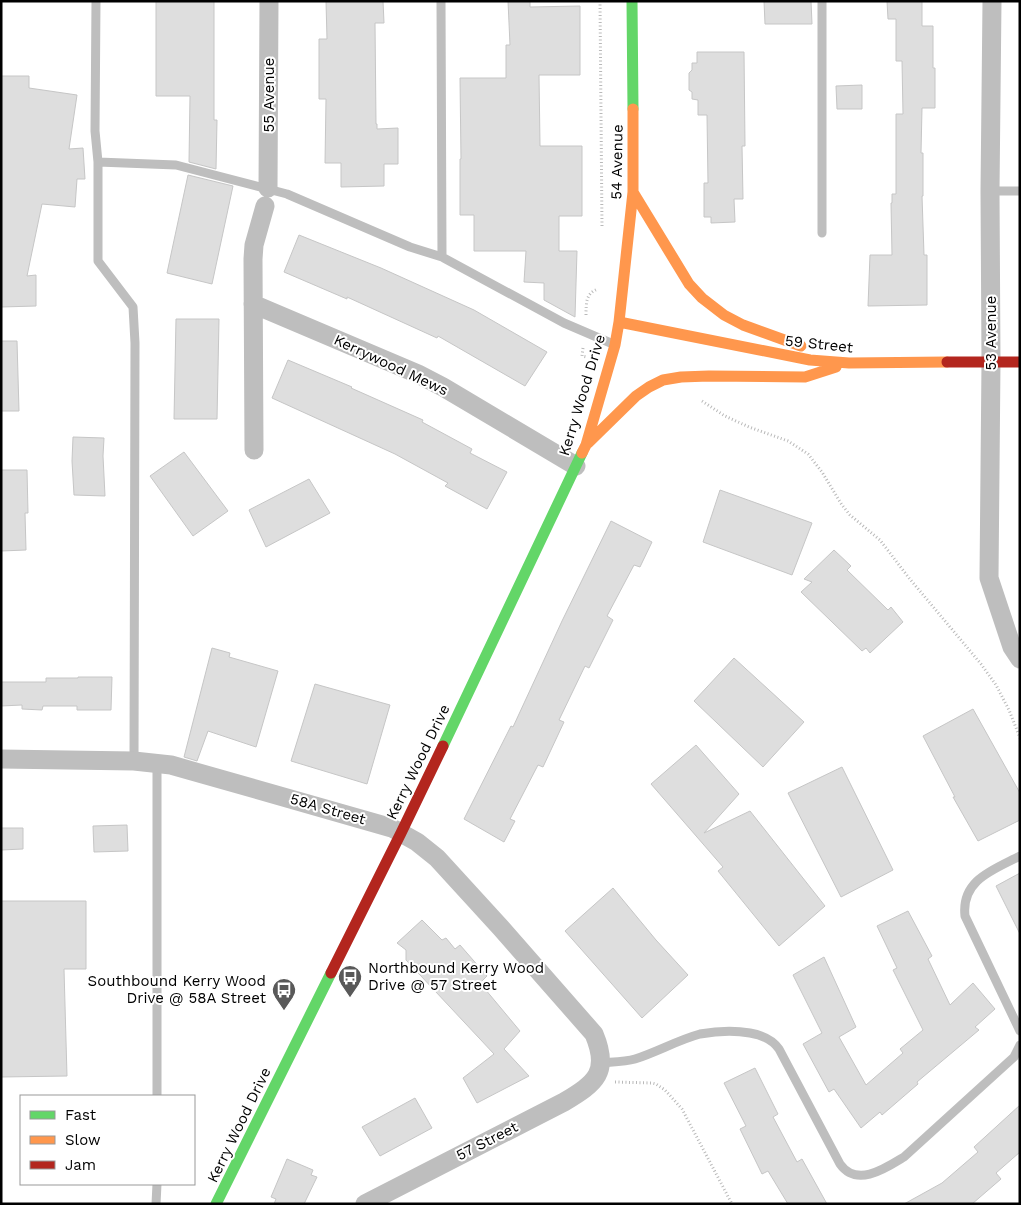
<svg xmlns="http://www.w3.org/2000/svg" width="1021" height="1205" font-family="'Work Sans',sans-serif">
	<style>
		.building { fill: #dedede; stroke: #c6c6c6 }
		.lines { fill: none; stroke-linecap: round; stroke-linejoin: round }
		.path { stroke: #b9b9b9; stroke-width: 3; stroke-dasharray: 1 2.5; stroke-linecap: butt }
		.lane { stroke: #bebebe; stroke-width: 9 }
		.street { stroke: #bebebe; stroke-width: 19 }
		.fast { stroke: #63d668; stroke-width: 11 }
		.slow { stroke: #ff974d; stroke-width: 11 }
		.jam { stroke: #b3261e; stroke-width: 11 }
		.labels { text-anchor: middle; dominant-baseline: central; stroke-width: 4; stroke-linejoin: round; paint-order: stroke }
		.street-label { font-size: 15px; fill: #000; stroke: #fff }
		.poi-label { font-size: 15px; fill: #000; stroke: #fff; text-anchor: start }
	</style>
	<rect width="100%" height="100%" fill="#fff"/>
	<path class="building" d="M156,1H214V120H217L216,169L189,162L190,96H156Z
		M326,1H383L384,23H375L376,124H377V129L398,128V164H384V186L341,187V163H325L326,99H319V39H327Z
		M508,1H530V7L580,6V75H539L540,146H582V216H559V251H577L575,317L544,300V283L524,282L526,251H474V215H460V159H461L460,78H506V45H510Z
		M764,1H811L812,24H765Z
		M887,1H922V26H933V68H935V108H922L921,153H923V196H922L924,255H927V305L868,306L870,255H892L891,203H892V194H896V114H903L902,61H896V19H888Z
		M697,52H744L745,146H742L743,199H734L735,222L711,223V217H704V183H708L707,115H698V100L692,99V92L689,90V73L692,70V63H697Z
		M1,76H29V88L77,95L69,149L83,148L85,179H77L75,207L42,204L27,276L36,275V306L1,307Z
		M862,85V109H837L836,86Z
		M188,175L233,186L212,284L167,273Z
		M299,235L381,268L474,310L547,352L525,386L438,336L437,338L347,297V299L284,272Z
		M176,319H219L217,419H174Z
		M1,341H17L19,411H1Z
		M288,360L352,387L351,388L423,420L422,422L472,449L470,453L507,472L487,509L445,486L448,483L395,454L272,398Z
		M73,437L104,438L103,456L105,496L74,495L72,461Z
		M184,452L228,511L193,536L150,476Z
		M1,470H27L28,513H25L26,550L1,551Z
		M309,479L330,513L266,547L249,510Z
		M720,490L812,523L792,575L703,542Z
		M611,521L652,542L640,567L634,565L607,616L613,620L589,668L585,666L559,720L564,722L543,767L538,765L510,819L515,821L504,842L464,819L511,726L513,727L562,621Z
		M834,550L851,566L847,570L888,610L891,607L903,622L870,653L866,648L862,651L801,592L812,582L804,579Z
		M212,648L230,653L229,657L278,671L256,747L208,731L197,761L184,757Z
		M734,658L804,722L763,767L694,701Z
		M78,677H112L111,710H77V706H43L42,710L22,709V705L1,706V682H46V678H78Z
		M315,684L390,705L367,784L291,761Z
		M973,709L1020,793V820L978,841L953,797H955L923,736Z
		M696,745L739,794L704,833L750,811L825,906L779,946L718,871L723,867L651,784Z
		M842,767L893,870L841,897L788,793Z
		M127,825L128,851L94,852L93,826Z
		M1,828H23V849L1,850Z
		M1020,873V934L996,886Z
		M613,888L656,940L688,975L642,1018L565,931Z
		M1,901H86V969H64L67,1076L1,1077Z
		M908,911L932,956L928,959L950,1005L973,983L995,1009L975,1027L979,1030L917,1082L918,1084L882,1115L880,1112L861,1128L834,1089L829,1092L803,1044L822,1033L793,975L824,957L856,1027L839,1037L866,1085L903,1053L900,1049L923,1030L893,970L897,968L877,926Z
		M422,920L442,940L446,938L455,949L460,945L487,976L480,983L520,1031L504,1049L529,1076L477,1103L463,1078L494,1054L406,960V950L397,943Z
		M755,1068L778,1114L773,1117L797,1162L802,1159L827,1204H788L768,1171L762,1174L740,1129L746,1126L724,1083Z
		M415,1098L432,1128L380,1156L362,1127Z
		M1020,1105V1152L996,1173L1001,1179L972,1204H904L942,1183L978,1152L974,1147Z
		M287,1159L313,1170L311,1175L317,1177L304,1204H274L276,1199L271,1197Z"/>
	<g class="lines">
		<path class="path" d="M600,1L602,227
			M586,315C586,303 586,293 598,289
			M583,348L582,356L587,357
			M702,401L725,416L749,427L788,441L808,454L822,472L842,505L850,515L880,540L909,578L981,664L996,685L1009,710L1020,738
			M615,1082L652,1083L656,1084L665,1090L682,1109L732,1204"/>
		<path class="lane" d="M96,1L95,131L98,162V261L133,307L135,343L134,761
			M441,1L442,257
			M822,1V233
			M98,162L176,165L287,194L410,247L442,257L564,323L613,344
			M990,191H1020
			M1020,856C993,870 961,880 965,916L1020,1031
			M601,1063C612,1062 625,1062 635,1059C657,1052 678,1040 700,1034C717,1031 733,1030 750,1033C762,1035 772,1039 779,1049L840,1164C857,1188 886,1168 904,1157L1014,1057L1020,1045
			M157,1096V762
			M156,1204L157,1184"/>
		<path class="street" d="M992,1L990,191L991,362L989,578L1012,647L1020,659
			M268,188L269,1
			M253,304L418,374L443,387L576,466
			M254,450L253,259L254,245L265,206
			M1,759L134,761L171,765L392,828L417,842L437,858L501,928L594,1034C610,1072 596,1083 564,1102L365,1204"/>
		<path class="fast" d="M632,1L633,109
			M443,746L582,453
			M216,1204L331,973"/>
		<path class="slow" d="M633,192L689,284L702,298L724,315L743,325L801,346
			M619,322L810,360L849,363L947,362
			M588,443L636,396L649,387L663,380L681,377L709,376L805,377L836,367
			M582,453L586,445L615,345L619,322L633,192V109"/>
		<path class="jam" d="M947,362H1020
			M331,973L401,833L443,746"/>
	</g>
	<defs>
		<g id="bus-pin" transform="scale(1.25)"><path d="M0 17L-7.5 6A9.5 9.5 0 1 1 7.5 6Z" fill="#595959" stroke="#fff"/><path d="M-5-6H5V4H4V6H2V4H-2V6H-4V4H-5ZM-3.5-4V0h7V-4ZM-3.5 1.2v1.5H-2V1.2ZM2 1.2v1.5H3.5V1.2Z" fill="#fff"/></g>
	</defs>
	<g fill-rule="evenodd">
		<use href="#bus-pin" x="350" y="977"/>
		<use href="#bus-pin" x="284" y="990"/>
	</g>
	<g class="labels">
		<g class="street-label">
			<text transform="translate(269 95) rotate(-90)">55 Avenue</text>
			<text transform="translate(617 162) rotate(-89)">54 Avenue</text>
			<text transform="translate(991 333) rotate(-90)">53 Avenue</text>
			<text transform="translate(819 344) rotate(6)">59 Street</text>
			<text transform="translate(391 365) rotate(25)">Kerrywood Mews</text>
			<text transform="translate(582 395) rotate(-73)">Kerry Wood Drive</text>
			<text transform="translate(418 762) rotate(-64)">Kerry Wood Drive</text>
			<text transform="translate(328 809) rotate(16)">58A Street</text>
			<text transform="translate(239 1125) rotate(-64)">Kerry Wood Drive</text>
			<text transform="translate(487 1141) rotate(-27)">57 Street</text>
		</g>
		<g class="poi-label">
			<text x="368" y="968">Northbound Kerry Wood<tspan x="368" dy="17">Drive @ 57 Street</tspan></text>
			<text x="266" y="981" text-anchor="end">Southbound Kerry Wood<tspan x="266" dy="17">Drive @ 58A Street</tspan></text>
		</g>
	</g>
	<rect width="1021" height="1205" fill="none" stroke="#000000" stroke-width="5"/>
	<rect x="20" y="1095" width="175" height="90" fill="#ffffff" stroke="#999999"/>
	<rect x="30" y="1111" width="25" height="8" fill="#63d668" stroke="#999999"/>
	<text x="65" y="1120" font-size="15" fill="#000000">Fast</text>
	<rect x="30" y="1136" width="25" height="8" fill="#ff974d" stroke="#999999"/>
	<text x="65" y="1145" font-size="15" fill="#000000">Slow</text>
	<rect x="30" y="1161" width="25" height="8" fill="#b3261e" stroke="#999999"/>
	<text x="65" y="1170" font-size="15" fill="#000000">Jam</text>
</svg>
